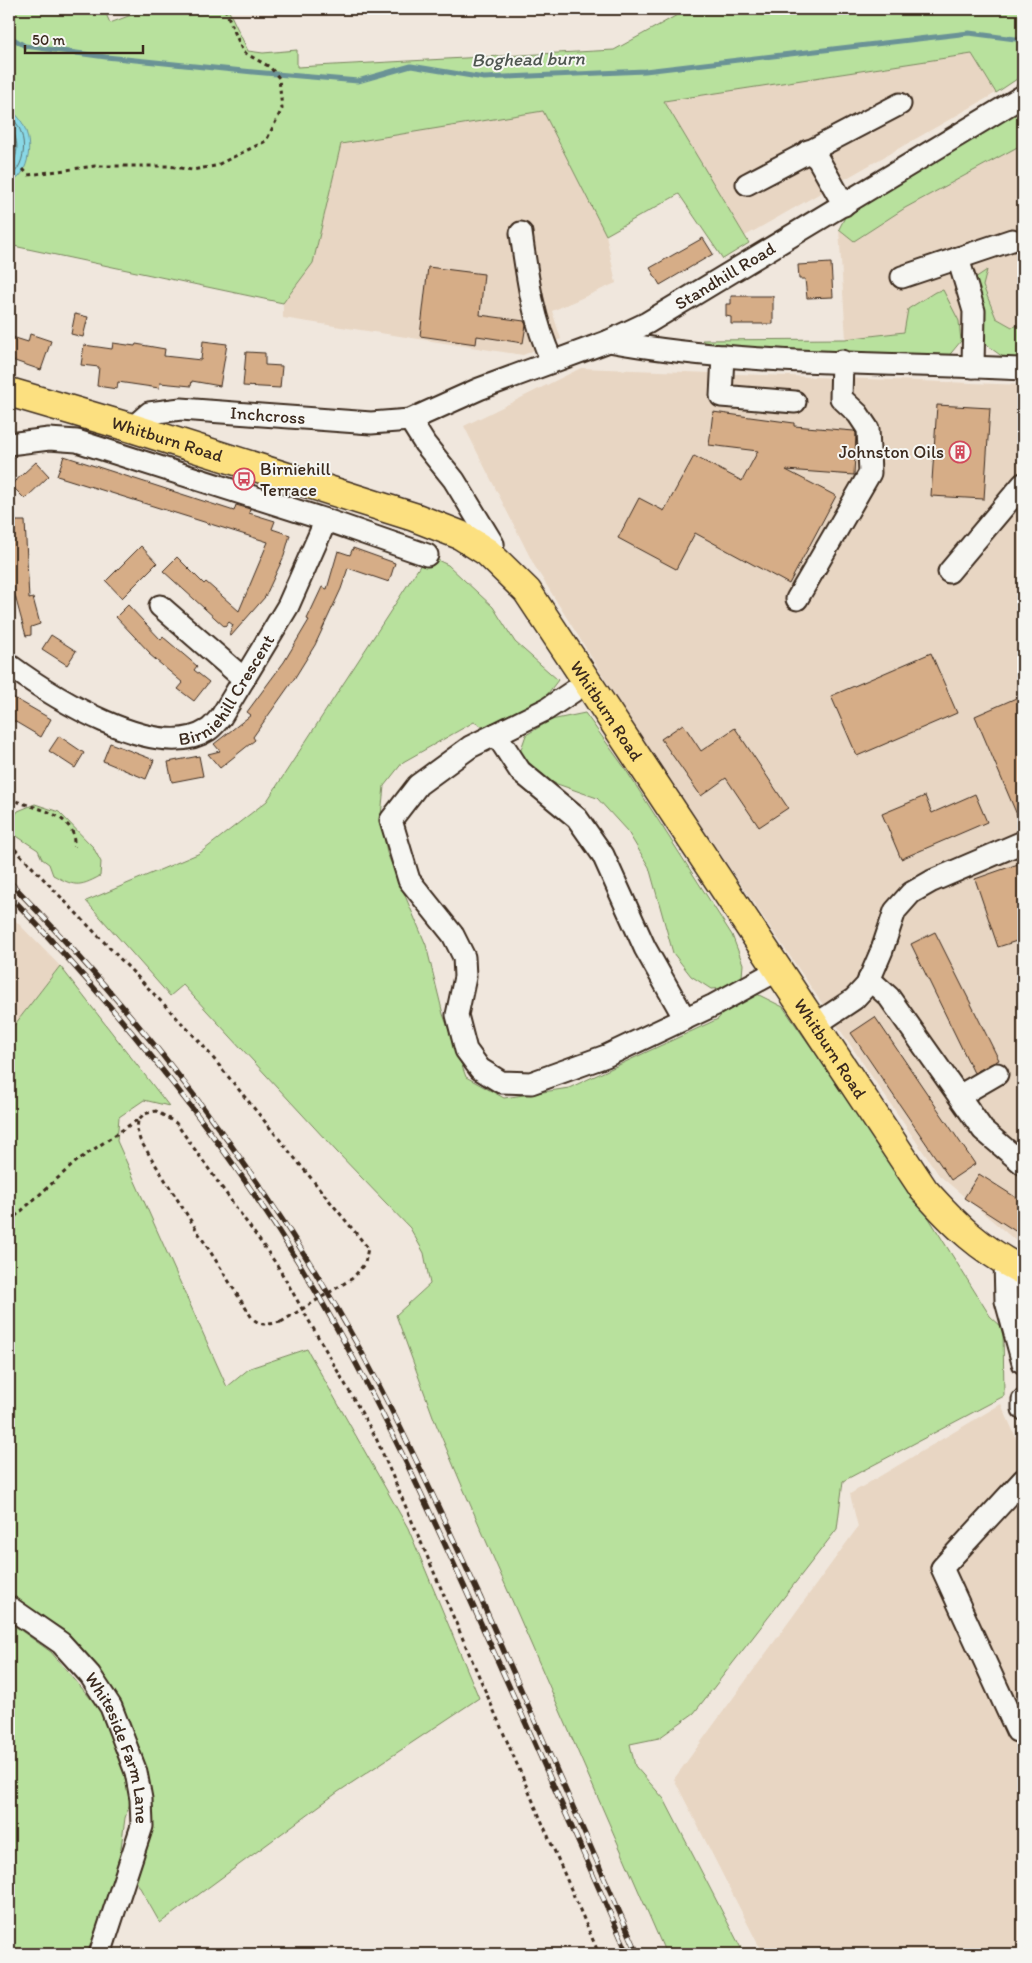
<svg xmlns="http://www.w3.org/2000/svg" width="1032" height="1963" font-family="Itim,sans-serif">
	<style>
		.built { fill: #e8d6c3 }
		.green { fill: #b8e19d; stroke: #7a865e }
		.water { fill: #89d8e6; stroke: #6a9296 }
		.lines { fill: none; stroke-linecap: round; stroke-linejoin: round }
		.shore { stroke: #5a706e; stroke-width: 1 }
		.stream { stroke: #6a9296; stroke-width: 5 }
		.building { fill: #d6ad87; stroke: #3b2a1e }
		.minor-casing { stroke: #3b2a1e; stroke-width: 25 }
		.major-casing { stroke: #3b2a1e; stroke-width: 31 }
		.path { stroke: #3b2a1e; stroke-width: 3; stroke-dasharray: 4 4; stroke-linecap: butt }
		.minor { stroke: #f6f6f2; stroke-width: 21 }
		.major { stroke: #fce080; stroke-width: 28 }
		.rail-casing { stroke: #3b2a1e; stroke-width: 5.5 }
		.rail { stroke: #f6f6f2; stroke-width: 4; stroke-dasharray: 11; stroke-linecap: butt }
		.path-bridge { stroke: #3b2a1e; stroke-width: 3; stroke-dasharray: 4 4; stroke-linecap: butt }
		.labels { text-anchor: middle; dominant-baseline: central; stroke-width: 4; stroke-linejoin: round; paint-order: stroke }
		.street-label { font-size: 18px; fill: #3b2a1e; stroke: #f6f6f2 }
		.poi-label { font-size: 18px; fill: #3b2a1e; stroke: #f6f6f2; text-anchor: end }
		.water-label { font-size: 19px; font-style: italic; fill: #4e5650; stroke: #f6f6f2 }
	</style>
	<rect width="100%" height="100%" fill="#f0e7dd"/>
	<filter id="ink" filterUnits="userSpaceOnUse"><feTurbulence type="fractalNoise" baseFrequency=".02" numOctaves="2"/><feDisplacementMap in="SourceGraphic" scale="10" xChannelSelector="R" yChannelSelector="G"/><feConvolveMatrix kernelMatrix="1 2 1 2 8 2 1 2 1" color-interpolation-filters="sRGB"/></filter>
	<g filter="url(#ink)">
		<path class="built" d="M972,54L996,93L745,236L664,101Z
			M543,111L606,235L616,283L552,311L561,339L523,355L283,318V303L313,263L341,144Z
			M1023,144V324L1012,327L996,318L983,286L987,271L978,305L985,344L961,341L959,321L904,332L846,339L839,229L854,241L905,208Z
			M581,368L1023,385V1247L939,1175L644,742L534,565L464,426Z
			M9,914L60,966L9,1032Z
			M1001,1404L1023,1453V1954H763L674,1779L858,1527L850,1494Z"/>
		<path class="green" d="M9,9H104L110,23L147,9H184L188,10L228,9L248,51L263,53L297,50V67L614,50L688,9H1023V75L996,93L972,54L664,101L749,243L723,259L679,194L606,235L543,111L341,144L313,263L283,303L9,245Z
			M1023,106V144L905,208L854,241L839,229L845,217L860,207Z
			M987,270L983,286L996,318L1012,327L1023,324V358L1003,357L985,344L975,278Z
			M943,290L959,321L961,341L947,358L709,349L702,340L845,339L904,332L908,309L935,292Z
			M427,555L448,565L493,607L515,642L558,680L546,696L492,732L474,722L403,762L384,786L381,816L387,853L426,945L443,1014L466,1077L504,1098L569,1088L718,1019L731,1003L757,994L783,1007L912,1191L990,1316L1003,1328L1004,1396L843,1481L837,1529L694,1713L659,1738L630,1744L635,1766L664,1799L744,1954H666L460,1481L434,1419L396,1315L430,1284L424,1253L410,1228L337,1152L183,985L170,996L86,901L200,853L267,801Z
			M585,713L624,767L732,935L743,964L742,977L730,988L711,989L691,976L673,953L649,867L628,832L597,798L543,779L520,752L526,735L551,720Z
			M35,804L59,812L93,847L101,862L100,876C78,888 74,886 53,875L49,864L42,859L38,850L15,835L11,822L18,811Z
			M60,966L169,1106L144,1100L119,1117L117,1141L227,1387L250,1368L307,1349L408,1528L479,1698L338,1792L160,1923L135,1879L145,1775L121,1705L99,1668L64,1630L9,1595V1032Z
			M9,1622L51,1652L103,1713L133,1794L125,1818L119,1863L91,1954H9Z"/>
		<path class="water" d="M9,109C31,122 35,158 19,177C16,179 12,182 9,184Z"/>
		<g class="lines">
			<path class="shore" d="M9,115C28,130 29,163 9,178
				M9,124C19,140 20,154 9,170"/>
			<path class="stream" d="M9,36L25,46L106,57L253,72L358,81L411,66L484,78L645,71L969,33L1023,40"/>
		</g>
		<path class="building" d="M703,238L713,254L660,285L650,268Z
			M831,263L833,297L807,298L805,279H799L798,265Z
			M428,267L484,274L480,315L524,321L526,325L523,343L477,336L476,344L420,336Z
			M731,296H773V324H731V317L726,316V304H731Z
			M75,314L88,317L83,337L71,334Z
			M30,334L51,341L41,370L9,359V336L28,342Z
			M203,341L227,344L220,386L192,381L191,386L160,383L159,388L118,382L117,389L97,386L99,367L81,365L84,345L112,349L113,343L135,346L136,344L165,349L164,356L201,360Z
			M246,352L265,353V365L282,366L280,388L243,386Z
			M937,405L990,408L984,499L931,496Z
			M713,412L794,423V426L854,431L856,433L854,475L786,470L836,496L789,584L695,533L676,569L618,538L639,498L664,511L694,456L742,481L758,451L709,445Z
			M64,456L234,511L236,505L250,509L249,513L275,521L272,529L290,535L284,556L265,597L231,636L229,635L233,625L229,622L225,627L163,571L177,557L204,584L206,582L239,611L268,542L57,476Z
			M36,462L49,476L25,499L11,485Z
			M9,521H25L29,599L33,598L40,624L31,627V635L26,636L12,585H10Z
			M141,546L157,563L122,598L106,581Z
			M353,548L395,563L389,582L348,568L341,589L315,645L294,679L253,737L255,740L220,768L208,754L220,751L214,744L251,715L247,712L284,662L309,620L307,619L322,587L327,589L338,551L350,555Z
			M128,605L161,640L163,637L197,666L194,670L209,682L194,701L178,689L183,683L149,654L150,653L116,617Z
			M51,635L76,651L67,665L42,649Z
			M931,653L957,713L857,756L831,696Z
			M9,695L51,719L41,737L9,718Z
			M1023,695V829L975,716Z
			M683,724L701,751L735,728L788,808L759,827L726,778L701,796L661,739Z
			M59,736L84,753L75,768L49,751Z
			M110,743L154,760L146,779L103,761Z
			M199,756L203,776L172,782L168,762Z
			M975,794L987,822L901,859L882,814L925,796L932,813Z
			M1018,864L1023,881V939L998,947L975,879Z
			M935,932L999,1060L974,1073L911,944Z
			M875,1017L975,1164L951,1180L851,1033Z
			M979,1174L1023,1202V1236L964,1198Z"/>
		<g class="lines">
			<g class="minor-casing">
				<g id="minor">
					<path d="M808,151L818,159L844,205"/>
					<path d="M747,184L900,104"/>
					<path d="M521,233C527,276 533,321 552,361"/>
					<path d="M958,258L974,311L973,367"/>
					<path d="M902,277L1012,240"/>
					<path d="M609,341C744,366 886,362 1023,369"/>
					<path d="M723,356L721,396L795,402"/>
					<path d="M410,420L425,444L454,480L493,544L487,552"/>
					<path id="s1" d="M132,428L149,413L181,409L371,423L410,420L479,389L609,341L647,323L1023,96"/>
					<path d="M9,444L49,439L77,441L326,520L427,555"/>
					<path d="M949,572L1023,484"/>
					<path d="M797,599L870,473L868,429L858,414L841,398L842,361"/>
					<path d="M160,606L244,679"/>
					<path id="s2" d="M9,665C50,695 157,764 208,730C213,727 217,721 221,717L288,606L326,520"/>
					<path d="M587,682L547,709L470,747L418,785L391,820L409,880L453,935L464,957L465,977L457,1015L466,1050L480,1069L501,1082L531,1083L606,1056L714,1005L778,970"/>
					<path d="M496,734L520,771L577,818L603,855L645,948L685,1019"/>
					<path d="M869,979L889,997L983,1130L1023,1164"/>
					<path d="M815,1025L854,999L867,985L882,950L895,911L911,893L932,881L1023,842"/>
					<path d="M959,1096L997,1074"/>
					<path d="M1005,1262L1006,1301L1023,1363"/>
					<path d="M1023,1400V1409"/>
					<path id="s3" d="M9,1607L61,1643L90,1675L111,1707L136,1772L141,1799L142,1826L100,1954"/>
					<path d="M1017,1731L942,1568L1023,1480"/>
				</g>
			</g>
			<g class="major-casing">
				<g id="major">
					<path id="s4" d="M9,392L132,428L414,517L460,535L487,552L527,591L924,1190C956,1226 980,1249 1023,1271"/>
				</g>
			</g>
			<path class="path" d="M23,169L28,175L95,166H169L192,170L215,166L266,141L282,109L279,78L270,67L243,52L225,9
				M9,798C29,808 60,809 72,831C74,835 74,842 74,847
				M9,843L200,1042L368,1248L365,1263L353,1278
				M9,1222L78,1160L137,1120
				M281,1322C269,1324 262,1327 252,1318L140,1140L137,1130L138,1120L144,1114L156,1111L176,1123L277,1265L376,1438L599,1954"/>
			<use href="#minor" class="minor"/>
			<use href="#major" class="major"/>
			<g class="rail-casing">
				<path id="rail" d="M9,881C146,1023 268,1180 362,1353C405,1433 442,1515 480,1597C533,1716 585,1835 638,1954
					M9,895C116,1007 215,1128 297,1260C365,1371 420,1489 474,1608C526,1723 577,1839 628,1954"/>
			</g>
			<use href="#rail" class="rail"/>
			<path class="path-bridge" d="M281,1322L353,1278"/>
		</g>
	</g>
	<defs>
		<g id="building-ring" transform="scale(1.125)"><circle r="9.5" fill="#f6f6f2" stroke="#d1495b" stroke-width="1.5"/><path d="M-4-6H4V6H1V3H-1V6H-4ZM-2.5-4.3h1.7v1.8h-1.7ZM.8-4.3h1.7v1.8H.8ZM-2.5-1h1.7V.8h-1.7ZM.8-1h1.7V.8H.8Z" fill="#d1495b"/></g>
		<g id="bus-ring" transform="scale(1.125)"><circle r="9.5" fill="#f6f6f2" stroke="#d1495b" stroke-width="1.5"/><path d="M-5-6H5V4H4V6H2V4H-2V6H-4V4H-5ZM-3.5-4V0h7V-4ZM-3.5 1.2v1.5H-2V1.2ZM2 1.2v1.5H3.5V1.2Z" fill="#d1495b"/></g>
	</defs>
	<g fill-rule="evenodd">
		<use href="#building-ring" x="960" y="452"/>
		<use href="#bus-ring" x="244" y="479"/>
	</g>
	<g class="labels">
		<g class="street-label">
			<text stroke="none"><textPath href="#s1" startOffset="632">Standhill Road</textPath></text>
			<text stroke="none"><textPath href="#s1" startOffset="142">Inchcross</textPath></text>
			<text stroke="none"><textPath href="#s4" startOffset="165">Whitburn Road</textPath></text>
			<text stroke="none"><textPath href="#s2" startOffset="260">Birniehill Crescent</textPath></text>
			<text stroke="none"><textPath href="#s4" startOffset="705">Whitburn Road</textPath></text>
			<text stroke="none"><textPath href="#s4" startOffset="1110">Whitburn Road</textPath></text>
			<text stroke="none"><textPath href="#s3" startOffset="186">Whiteside Farm Lane</textPath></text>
		</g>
		<g class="poi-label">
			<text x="944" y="452">Johnston Oils</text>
			<text x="260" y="469" text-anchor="start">Birniehill<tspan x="260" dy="21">Terrace</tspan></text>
		</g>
		<g class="water-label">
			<text transform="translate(528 59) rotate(-1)">Boghead burn</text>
		</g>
	</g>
	<rect width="1032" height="1963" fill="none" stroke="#f6f6f2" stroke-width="30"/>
	<rect x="15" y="15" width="1002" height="1933" fill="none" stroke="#3b2a1e" stroke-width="2" filter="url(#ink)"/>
	<path d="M25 45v8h118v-8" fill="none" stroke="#3b2a1e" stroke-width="2.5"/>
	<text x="32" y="45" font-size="15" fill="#3b2a1e" stroke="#f6f6f2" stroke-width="4" paint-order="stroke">50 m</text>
</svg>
